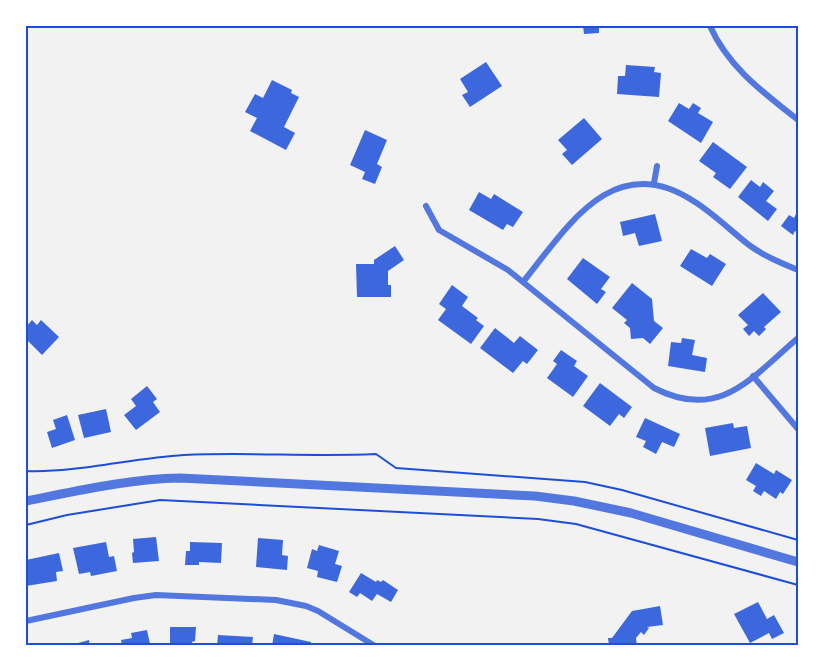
<svg xmlns="http://www.w3.org/2000/svg" width="824" height="671" font-family="'DM Sans',sans-serif">
	<style>
		.building { fill: #3d67dc }
		.lines { fill: none; stroke-linecap: round; stroke-linejoin: round }
		.path { stroke: #1d4ed8; stroke-width: 2 }
		.minor { stroke: #5277de; stroke-width: 6 }
		.tertiary { stroke: #5277de; stroke-width: 9 }
		.neatline { fill: none; stroke: #1d4ed8; stroke-width: 2 }
	</style>
	<rect width="100%" height="100%" fill="#f2f2f2"/>
	<path class="building" d="M583,26H599V33L584,34Z
		M486,62L502,86L470,107L462,95L468,92L460,79Z
		M626,65L655,67L654,72L661,73L659,97L617,94L618,76H625Z
		M272,80L292,90L291,93L299,97L284,127L295,133L286,150L250,131L257,118L245,112L255,94L263,98Z
		M679,103L689,109L693,103L701,108L698,113L713,122L701,143L668,121Z
		M584,118L602,139L572,165L562,154L567,150L558,140Z
		M365,130L387,140L377,164L382,167L375,184L362,179L365,172L350,165Z
		M713,142L747,167L730,189L713,177L716,173L699,161Z
		M751,180L760,187L763,182L774,191L766,201L777,209L768,221L738,197Z
		M479,192L491,199L494,194L523,212L513,227L507,224L503,230L469,210Z
		M798,210V233L795,231L793,235L781,226L789,215L794,218Z
		M655,214L662,241L639,246L635,233L623,236L620,222Z
		M395,246L404,260L388,271V285H391V297H357L356,264H374V260Z
		M691,249L707,258L710,254L726,264L712,286L680,266Z
		M583,258L610,277L601,289L606,292L597,304L567,279Z
		M632,283L652,299L654,321L663,328L650,344L643,338L631,339L630,328L624,323L627,320L612,308Z
		M452,285L468,297L462,306L478,318L476,320L484,326L471,344L438,320L446,309L439,304Z
		M763,293L781,312L764,327L766,329L759,336L754,331L749,336L743,329L748,325L738,315Z
		M32,320L37,325L41,320L59,337L42,355L26,339V327Z
		M495,328L514,343L520,336L538,350L527,364L523,361L513,373L480,348Z
		M682,338L695,340L692,355L707,358L705,372L668,366L671,342L681,343Z
		M561,350L577,361L574,366L588,376L573,397L547,378L557,364L553,361Z
		M600,383L632,407L624,418L619,414L610,426L583,406Z
		M147,386L157,399L153,402L160,412L136,430L124,415L136,406L131,399Z
		M106,409L111,432L84,438L78,415Z
		M67,415L75,440L52,448L47,432L56,429L53,420Z
		M645,418L680,434L674,447L662,442L656,454L643,447L646,441L636,437Z
		M733,423L734,428L747,426L751,448L710,456L705,428Z
		M756,463L774,474L776,470L792,480L783,494L780,492L776,499L764,491L761,496L753,491L756,486L746,480Z
		M156,537L159,561L133,563L132,553L134,552L133,539Z
		M258,538L283,540L282,555L288,556L287,570L256,567Z
		M106,542L109,557L114,556L117,571L91,576L90,572L79,574L73,548Z
		M190,542L222,543L221,563L199,562V565H185L186,551H190Z
		M319,545L339,551L335,564L342,566L337,582L317,577L318,571L307,568L312,549L317,551Z
		M59,553L63,571L56,572L57,581L26,586V560Z
		M361,573L376,582L377,580L381,582L383,580L398,590L391,602L377,594L372,601L360,593L357,597L349,592Z
		M758,602L767,619L774,615L784,633L772,639L769,633L750,643L734,614Z
		M660,606L663,625L647,627L649,628L644,635L641,632L636,638L637,646L609,645L608,638H612L632,611Z
		M170,627H196L195,641L192,642V646H170Z
		M147,630L150,644L122,646L121,640L132,638L131,633Z
		M274,634L311,642V646H272Z
		M218,635L253,637L252,646H217Z
		M89,640L90,646H71V645Z"/>
	<g class="lines">
		<path class="path" d="M26,471C77,473 132,458 184,455C248,452 312,457 376,454L396,468L585,482L622,490L798,540
			M26,525L67,515L160,500L538,519L576,524L798,585"/>
		<path class="minor" d="M710,26C728,67 764,93 798,120
			M654,183L657,166
			M426,206L439,230L508,270L654,388C720,422 752,377 798,338
			M523,282C568,226 614,148 695,202C714,214 731,231 749,245C764,256 781,263 798,270
			M753,376L798,429
			M26,621L134,598L156,595L276,600L306,606L318,611L375,646"/>
		<path class="tertiary" d="M26,501C77,491 128,479 180,478L535,496L574,501L631,513L798,562"/>
	</g>
	<rect width="824" height="671" fill="none" stroke="#ffffff" stroke-width="54"/>
	<rect x="27" y="27" width="770" height="617" class="neatline"/>
</svg>
